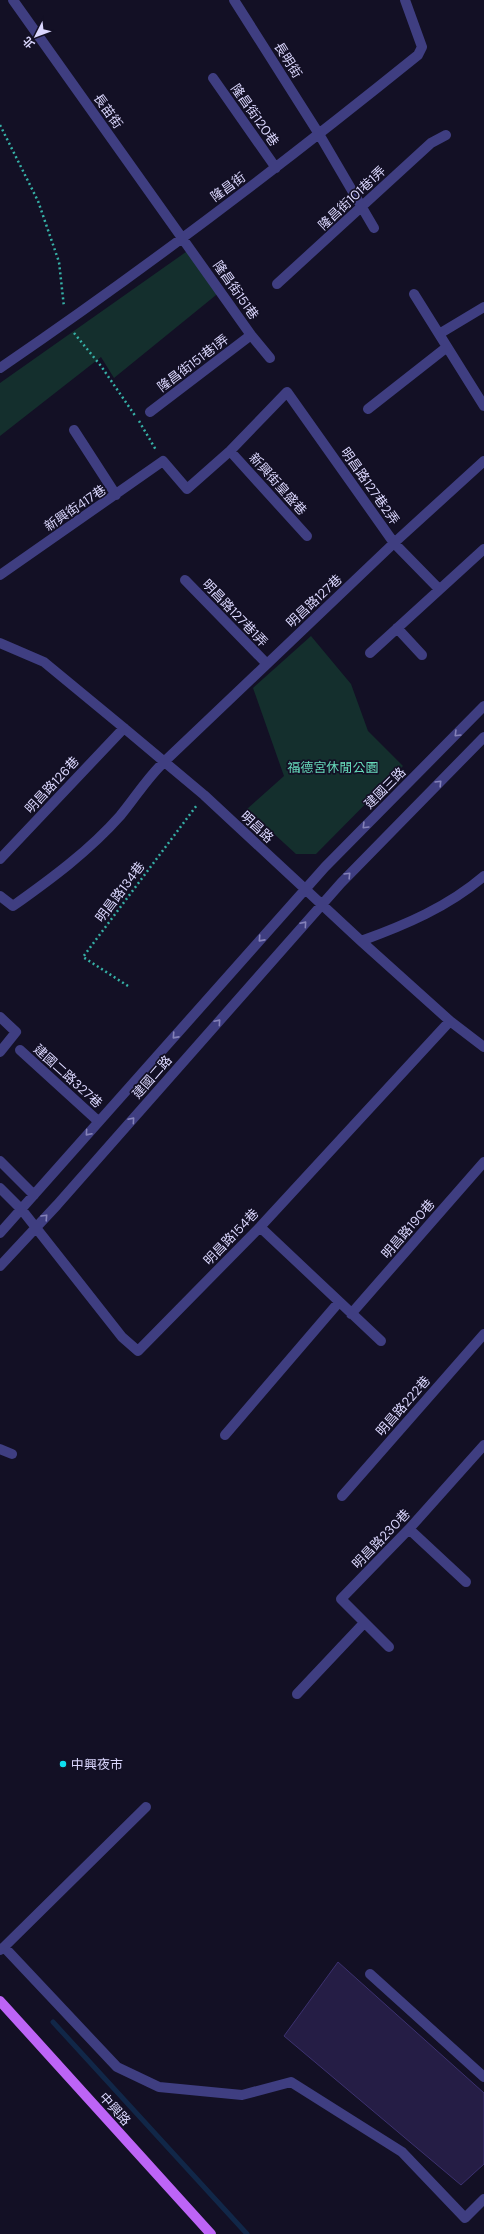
<svg xmlns="http://www.w3.org/2000/svg" width="484" height="2234" font-family="'DM Sans','Noto Sans TC',sans-serif">
	<style>
		.green { fill: #142f2d }
		.lines { fill: none; stroke-linecap: round; stroke-linejoin: round }
		.stream { stroke: #112748; stroke-width: 5 }
		.building { fill: #251d45; stroke: #3c316f }
		.path { stroke: #36b1a7; stroke-width: 2.5; stroke-dasharray: 2 3; stroke-linecap: butt }
		.minor { stroke: #3f3e81; stroke-width: 10 }
		.major { stroke: #bd64f6; stroke-width: 10 }
		.oneway { stroke: #8582b9 }
		.poi-dot { fill: #0edff1; stroke: #131025; stroke-width: 1.5 }
		.labels { text-anchor: middle; dominant-baseline: central; stroke-width: 3.5; stroke-linejoin: round; paint-order: stroke }
		.street-label { font-size: 13px; fill: #dad6fd; stroke: #131025 }
		.park-label { font-size: 13px; fill: #66d9ba; stroke: #131025 }
		.poi-label { font-size: 13px; fill: #dad6fd; stroke: #131025; text-anchor: start }
	</style>
	<rect width="100%" height="100%" fill="#131025"/>
	<path class="green" d="M193,247L221,291L114,378L101,357L0,436V383Z
		M311,636L351,684L368,731L403,766L316,854H296L247,809L284,776L253,688Z"/>
	<g class="lines">
		<path class="stream" d="M53,2022L247,2234"/>
	</g>
	<path class="building" d="M338,1962L484,2093V2164L461,2185L284,2036Z"/>
	<g class="lines">
		<path class="path" d="M0,125L38,201L59,262L64,307
			M74,333L101,366L136,417
			M139,421L156,450
			M128,986L83,957L197,805"/>
		<path class="minor" d="M13,0L251,335L270,358
			M234,0L319,134L374,228
			M213,78L276,168
			M277,284L431,143L446,135
			M414,294L484,406
			M439,334L484,307
			M0,368C144,270 283,164 418,55L422,47L405,0
			M368,409L447,347
			M150,412L251,335
			M74,430L116,495
			M230,451L307,536
			M0,575L163,461L187,489L230,451L287,392L394,543L439,589
			M185,580L266,663
			M397,628L422,655
			M0,643L44,662L124,728L204,795L361,941L450,1021L484,1047
			M370,653L484,549
			M0,859L124,728
			M0,896L13,906C51,879 89,851 120,816C135,798 147,778 164,762L394,543L484,461
			M361,941C405,925 448,907 484,876
			M0,1017L16,1032L0,1052
			M20,1050L98,1121
			M0,1161L34,1195
			M0,1188L22,1210L122,1337L138,1351L260,1227L450,1021
			M260,1227L381,1341
			M0,1233L325,867L484,706
			M0,1266L57,1205L341,883L484,737
			M351,1314L484,1162
			M225,1435L339,1302
			M0,1449L12,1454
			M342,1496L484,1334
			M409,1529L466,1582
			M389,1647L341,1599L409,1529L484,1445
			M297,1694L364,1623
			M4,1947L146,1807
			M0,1950L4,1947L117,2067L159,2087L242,2095L291,2082L402,2152L465,2218L484,2199
			M370,1974L484,2077"/>
		<path class="major" d="M0,2001L211,2234"/>
	</g>
	<defs><path id="oneway-chevron" d="M-2-3.5L2.5 0L-2 3.5" fill="none" stroke-width="1.6" stroke-linecap="round" stroke-linejoin="round"/></defs>
	<g class="oneway">
		<use href="#oneway-chevron" transform="translate(457 734) rotate(135)"/>
		<use href="#oneway-chevron" transform="translate(439 783) rotate(-46)"/>
		<use href="#oneway-chevron" transform="translate(365 826) rotate(135)"/>
		<use href="#oneway-chevron" transform="translate(348 875) rotate(-46)"/>
		<use href="#oneway-chevron" transform="translate(304 924) rotate(-49)"/>
		<use href="#oneway-chevron" transform="translate(261 939) rotate(132)"/>
		<use href="#oneway-chevron" transform="translate(218 1022) rotate(-49)"/>
		<use href="#oneway-chevron" transform="translate(175 1036) rotate(132)"/>
		<use href="#oneway-chevron" transform="translate(132 1120) rotate(-49)"/>
		<use href="#oneway-chevron" transform="translate(88 1133) rotate(131)"/>
		<use href="#oneway-chevron" transform="translate(45 1217) rotate(-47)"/>
	</g>
	<circle class="poi-dot" cx="63" cy="1764" r="4"/>
	<g class="labels">
		<g class="street-label">
			<text transform="translate(288 60) rotate(58)">長明街</text>
			<text transform="translate(108 111) rotate(54)">長苗街</text>
			<text transform="translate(255 115) rotate(55)">隆昌街120巷</text>
			<text transform="translate(228 187) rotate(-36)">隆昌街</text>
			<text transform="translate(352 198) rotate(-43)">隆昌街101巷1弄</text>
			<text transform="translate(236 290) rotate(55)">隆昌街151巷</text>
			<text transform="translate(193 363) rotate(-37)">隆昌街151巷1弄</text>
			<text transform="translate(278 484) rotate(48)">新興街皇盛巷</text>
			<text transform="translate(370 486) rotate(55)">明昌路127巷2弄</text>
			<text transform="translate(75 508) rotate(-34)">新興街417巷</text>
			<text transform="translate(314 601) rotate(-43)">明昌路127巷</text>
			<text transform="translate(235 613) rotate(46)">明昌路127巷1弄</text>
			<text transform="translate(52 785) rotate(-47)">明昌路126巷</text>
			<text transform="translate(385 788) rotate(-45)">建國三路</text>
			<text transform="translate(257 827) rotate(43)">明昌路</text>
			<text transform="translate(120 892) rotate(-53)">明昌路134巷</text>
			<text transform="translate(68 1076) rotate(42)">建國二路327巷</text>
			<text transform="translate(152 1077) rotate(-49)">建國二路</text>
			<text transform="translate(408 1229) rotate(-49)">明昌路190巷</text>
			<text transform="translate(231 1237) rotate(-46)">明昌路154巷</text>
			<text transform="translate(403 1406) rotate(-49)">明昌路222巷</text>
			<text transform="translate(381 1539) rotate(-46)">明昌路230巷</text>
			<text transform="translate(115 2109) rotate(48)">中興路</text>
		</g>
		<g class="park-label">
			<text x="333" y="767">福德宮休閒公園</text>
		</g>
		<g class="poi-label">
			<text x="71" y="1764">中興夜市</text>
		</g>
	</g>
	<g transform="translate(36 36) rotate(228)" stroke="#131025" stroke-width="3" paint-order="stroke">
	<path d="M0-3L7 15L0 10L-7 15Z" fill="#dad6fd"/>
	<text y="-6" font-size="11" font-weight="bold" text-anchor="middle" fill="#dad6fd">北</text>
	</g>
</svg>
